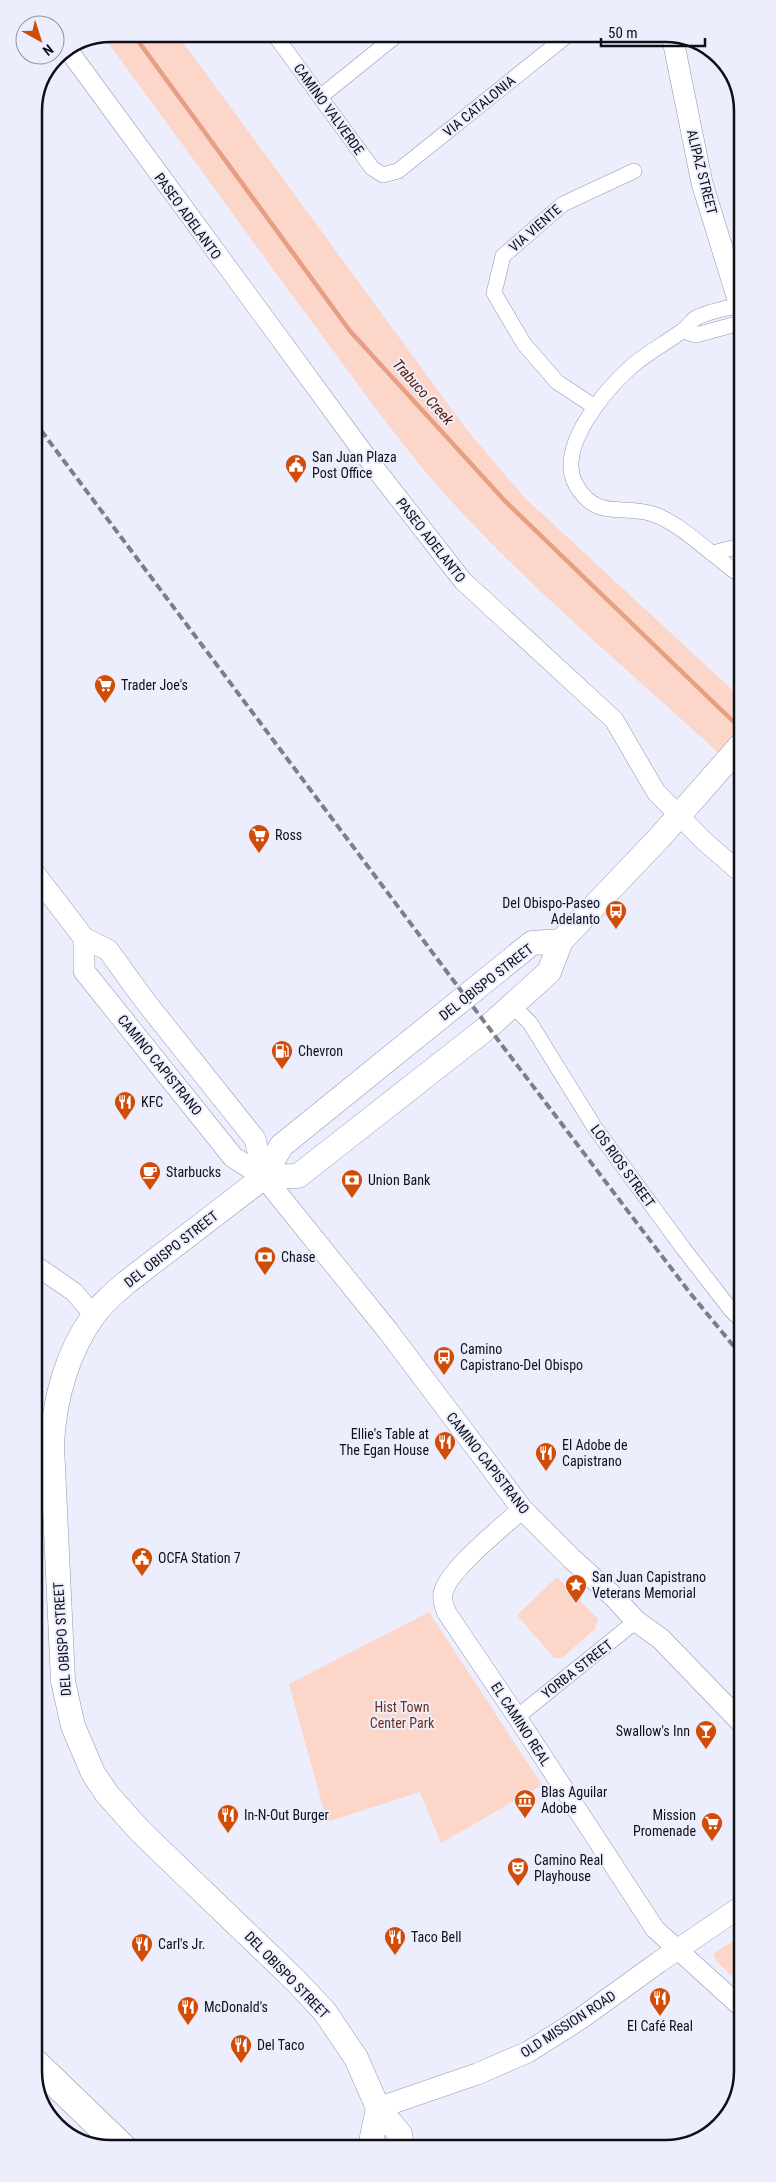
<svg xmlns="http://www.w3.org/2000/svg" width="776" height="2182" font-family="'Roboto Condensed',sans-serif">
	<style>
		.green { fill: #fcd6c8 }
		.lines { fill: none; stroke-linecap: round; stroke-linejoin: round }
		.stream { stroke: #e89e83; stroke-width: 4.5 }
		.minor-casing { stroke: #9396ae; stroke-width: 16 }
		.tertiary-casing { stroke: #9396ae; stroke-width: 20 }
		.secondary-casing { stroke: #9396ae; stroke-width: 22 }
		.primary-casing { stroke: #9396ae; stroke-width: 25 }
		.motorway-casing { stroke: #9396ae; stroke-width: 29 }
		.minor { stroke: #fff; stroke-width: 15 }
		.tertiary { stroke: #fff; stroke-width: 19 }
		.secondary { stroke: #fff; stroke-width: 21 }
		.primary { stroke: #fff; stroke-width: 24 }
		.motorway { stroke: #fff; stroke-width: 28 }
		.rail { stroke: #7d7e8a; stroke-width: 4; stroke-dasharray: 8 4; stroke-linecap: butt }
		.labels { text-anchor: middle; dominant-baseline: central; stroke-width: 4; stroke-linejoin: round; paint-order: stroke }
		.street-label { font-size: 14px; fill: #0e0f17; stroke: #eceefe }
		.poi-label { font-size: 14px; fill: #0e0f17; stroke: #eceefe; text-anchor: start }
		.park-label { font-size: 14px; fill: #712f15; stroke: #eceefe }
		.water-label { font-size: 15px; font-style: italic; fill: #591900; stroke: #eceefe }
		.rim { fill: none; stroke: #0e0f17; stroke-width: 2.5 }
	</style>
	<rect width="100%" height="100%" fill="#eceefe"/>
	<path class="green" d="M112,34H177L467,430L525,498L740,697V773C636,675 522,584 428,475C380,417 337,355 292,295C229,209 167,123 104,37Z
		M557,1577L598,1619L595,1629L562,1658H554L517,1615Z
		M429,1612L542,1785L441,1843L420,1792L327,1822L289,1684Z
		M742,1935V1985L718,1963L713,1954Z"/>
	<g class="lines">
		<path class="stream" d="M133,34L350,331L505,501L740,728"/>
		<g class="minor-casing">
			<path id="minor" d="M274,34L372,168L383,175L398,171L569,34
				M320,97L398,34
				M739,305C726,309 708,311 696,318C691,321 687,328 682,331C666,343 648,352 632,366C606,389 555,448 576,485C597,521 621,504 653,514C674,521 695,540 713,554C722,560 730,570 740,574
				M683,331L696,335L740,323
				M595,407L557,382L524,344L494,293L503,256L563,204L634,171
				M713,553L740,546
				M513,1006L530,1023L595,1128L683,1248L731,1310L741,1320
				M517,1717L636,1621"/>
		</g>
		<g class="tertiary-casing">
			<path id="tertiary" d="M69,51L371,463L463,581L614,720L656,792L704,841L741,873
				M35,1265L74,1292L94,1315
				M522,1509C504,1526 446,1571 443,1594C442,1601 444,1607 447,1613L517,1717L655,1929L742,2008"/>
		</g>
		<g class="secondary-casing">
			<path id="secondary" d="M672,35L702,183L740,306
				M35,874L84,938L108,950L145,1001L255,1139L264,1177
				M84,938V971L233,1157L264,1177L388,1331L522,1509L572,1559L614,1597L636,1621L661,1639L742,1723
				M378,2108L477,2074L528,2052L580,2019L659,1962L742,1906"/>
		</g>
		<g class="primary-casing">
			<path id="primary" d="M264,1177L298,1176L488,1027L549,972L561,941L660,837L740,746
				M370,2147L378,2108
				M402,2147L400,2134L378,2108L356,2058L325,2012L296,1981L140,1831L107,1794L93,1773L73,1726L63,1681L52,1445C54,1400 67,1352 94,1315C103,1302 115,1292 127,1282L264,1177L281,1146L522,951L532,943L561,941"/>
		</g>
		<g class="motorway-casing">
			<path id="motorway" d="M36,2064L123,2148"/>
		</g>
		<use href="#minor" class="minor"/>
		<use href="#tertiary" class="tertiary"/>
		<use href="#secondary" class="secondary"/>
		<use href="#primary" class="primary"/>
		<use href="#motorway" class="motorway"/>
		<path class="rail" d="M34,421L498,1040L690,1293L741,1355"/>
	</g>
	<defs>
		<g id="civic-pin" transform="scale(1.125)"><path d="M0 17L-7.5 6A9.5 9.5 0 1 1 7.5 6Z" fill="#d14c07" stroke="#eceefe"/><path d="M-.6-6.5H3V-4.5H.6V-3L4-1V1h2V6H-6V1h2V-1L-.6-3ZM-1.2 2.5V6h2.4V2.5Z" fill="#fff"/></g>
		<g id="supermarket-pin" transform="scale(1.125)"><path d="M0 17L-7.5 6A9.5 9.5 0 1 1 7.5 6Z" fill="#d14c07" stroke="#eceefe"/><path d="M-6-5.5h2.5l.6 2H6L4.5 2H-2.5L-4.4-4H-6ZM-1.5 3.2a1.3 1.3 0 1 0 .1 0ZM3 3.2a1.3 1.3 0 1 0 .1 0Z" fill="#fff"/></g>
		<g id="bus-pin" transform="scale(1.125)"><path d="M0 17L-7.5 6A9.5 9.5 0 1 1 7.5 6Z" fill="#d14c07" stroke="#eceefe"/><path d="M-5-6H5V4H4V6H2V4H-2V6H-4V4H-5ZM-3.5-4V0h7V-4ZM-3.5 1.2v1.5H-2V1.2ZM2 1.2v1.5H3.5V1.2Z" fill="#fff"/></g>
		<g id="fuel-pin" transform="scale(1.125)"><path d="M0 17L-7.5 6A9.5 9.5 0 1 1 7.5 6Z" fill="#d14c07" stroke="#eceefe"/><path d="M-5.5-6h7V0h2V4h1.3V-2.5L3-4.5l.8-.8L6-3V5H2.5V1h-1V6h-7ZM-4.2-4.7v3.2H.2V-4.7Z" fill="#fff"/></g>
		<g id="restaurant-pin" transform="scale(1.125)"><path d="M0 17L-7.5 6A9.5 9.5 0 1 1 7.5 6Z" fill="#d14c07" stroke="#eceefe"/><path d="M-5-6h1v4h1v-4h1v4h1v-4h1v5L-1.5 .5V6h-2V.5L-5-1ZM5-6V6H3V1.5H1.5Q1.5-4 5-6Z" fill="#fff"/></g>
		<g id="cafe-pin" transform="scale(1.125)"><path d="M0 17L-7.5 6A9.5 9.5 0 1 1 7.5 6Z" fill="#d14c07" stroke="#eceefe"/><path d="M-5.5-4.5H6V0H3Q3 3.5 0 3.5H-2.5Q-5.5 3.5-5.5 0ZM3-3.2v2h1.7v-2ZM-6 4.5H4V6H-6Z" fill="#fff"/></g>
		<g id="bank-pin" transform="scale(1.125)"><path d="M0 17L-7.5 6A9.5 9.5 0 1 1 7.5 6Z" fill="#d14c07" stroke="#eceefe"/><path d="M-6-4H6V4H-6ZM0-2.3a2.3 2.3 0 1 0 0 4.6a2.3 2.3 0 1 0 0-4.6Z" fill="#fff"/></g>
		<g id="sight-pin" transform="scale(1.125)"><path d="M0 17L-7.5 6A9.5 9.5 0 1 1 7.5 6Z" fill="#d14c07" stroke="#eceefe"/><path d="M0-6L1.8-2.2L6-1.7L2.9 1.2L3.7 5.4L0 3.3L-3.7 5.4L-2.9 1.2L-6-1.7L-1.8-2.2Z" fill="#fff"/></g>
		<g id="bar-pin" transform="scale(1.125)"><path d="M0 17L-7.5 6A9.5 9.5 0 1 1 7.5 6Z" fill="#d14c07" stroke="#eceefe"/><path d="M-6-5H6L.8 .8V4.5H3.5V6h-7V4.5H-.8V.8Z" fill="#fff"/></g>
		<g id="museum-pin" transform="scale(1.125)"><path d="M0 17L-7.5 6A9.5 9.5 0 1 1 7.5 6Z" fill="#d14c07" stroke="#eceefe"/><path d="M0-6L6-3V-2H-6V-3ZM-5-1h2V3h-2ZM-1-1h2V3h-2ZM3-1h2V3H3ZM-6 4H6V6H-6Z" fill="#fff"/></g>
		<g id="theatre-pin" transform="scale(1.125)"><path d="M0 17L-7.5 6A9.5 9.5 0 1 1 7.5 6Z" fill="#d14c07" stroke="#eceefe"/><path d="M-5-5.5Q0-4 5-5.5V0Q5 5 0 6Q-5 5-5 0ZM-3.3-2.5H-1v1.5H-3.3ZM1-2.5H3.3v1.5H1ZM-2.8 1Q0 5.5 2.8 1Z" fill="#fff"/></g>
	</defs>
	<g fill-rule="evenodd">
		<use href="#civic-pin" x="296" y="465"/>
		<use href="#supermarket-pin" x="105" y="685"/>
		<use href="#supermarket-pin" x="259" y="835"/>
		<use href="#bus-pin" x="616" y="911"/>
		<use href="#fuel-pin" x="282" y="1051"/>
		<use href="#restaurant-pin" x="125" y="1102"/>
		<use href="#cafe-pin" x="150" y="1172"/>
		<use href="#bank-pin" x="352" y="1180"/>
		<use href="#bank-pin" x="265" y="1257"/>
		<use href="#bus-pin" x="444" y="1357"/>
		<use href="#restaurant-pin" x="445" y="1442"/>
		<use href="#restaurant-pin" x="546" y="1453"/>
		<use href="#civic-pin" x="142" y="1558"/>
		<use href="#sight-pin" x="576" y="1585"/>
		<use href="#bar-pin" x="706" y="1731"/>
		<use href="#museum-pin" x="525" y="1800"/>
		<use href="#restaurant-pin" x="228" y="1815"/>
		<use href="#supermarket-pin" x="712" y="1823"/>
		<use href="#theatre-pin" x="518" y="1868"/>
		<use href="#restaurant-pin" x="395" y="1937"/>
		<use href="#restaurant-pin" x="142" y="1944"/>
		<use href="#restaurant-pin" x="660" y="1998"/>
		<use href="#restaurant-pin" x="188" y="2007"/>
		<use href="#restaurant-pin" x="241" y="2045"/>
	</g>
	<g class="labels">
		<g class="street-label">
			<text transform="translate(479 106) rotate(-39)">VIA CATALONIA</text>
			<text transform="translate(329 109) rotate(54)">CAMINO VALVERDE</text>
			<text transform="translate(702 172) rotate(76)">ALIPAZ STREET</text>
			<text transform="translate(188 216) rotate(54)">PASEO ADELANTO</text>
			<text transform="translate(535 228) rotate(-41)">VIA VIENTE</text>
			<text transform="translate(431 540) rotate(52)">PASEO ADELANTO</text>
			<text transform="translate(486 982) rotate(-38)">DEL OBISPO STREET</text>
			<text transform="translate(160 1065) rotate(51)">CAMINO CAPISTRANO</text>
			<text transform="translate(623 1166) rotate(54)">LOS RIOS STREET</text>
			<text transform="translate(171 1249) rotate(-38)">DEL OBISPO STREET</text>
			<text transform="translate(488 1463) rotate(52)">CAMINO CAPISTRANO</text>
			<text transform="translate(62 1639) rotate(-94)">DEL OBISPO STREET</text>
			<text transform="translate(577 1669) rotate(-38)">YORBA STREET</text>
			<text transform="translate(521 1724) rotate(57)">EL CAMINO REAL</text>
			<text transform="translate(287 1975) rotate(46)">DEL OBISPO STREET</text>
			<text transform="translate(568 2024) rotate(-33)">OLD MISSION ROAD</text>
		</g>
		<g class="poi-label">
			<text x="312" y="457">San Juan Plaza<tspan x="312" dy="16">Post Office</tspan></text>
			<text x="121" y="685">Trader Joe's</text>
			<text x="275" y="835">Ross</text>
			<text x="600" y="903" text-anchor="end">Del Obispo-Paseo<tspan x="600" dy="16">Adelanto</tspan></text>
			<text x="298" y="1051">Chevron</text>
			<text x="141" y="1102">KFC</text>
			<text x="166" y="1172">Starbucks</text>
			<text x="368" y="1180">Union Bank</text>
			<text x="281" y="1257">Chase</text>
			<text x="460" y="1349">Camino<tspan x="460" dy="16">Capistrano-Del Obispo</tspan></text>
			<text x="429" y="1434" text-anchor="end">Ellie's Table at<tspan x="429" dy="16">The Egan House</tspan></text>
			<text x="562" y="1445">El Adobe de<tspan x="562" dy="16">Capistrano</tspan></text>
			<text x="158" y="1558">OCFA Station 7</text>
			<text x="592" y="1577">San Juan Capistrano<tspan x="592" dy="16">Veterans Memorial</tspan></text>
			<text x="690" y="1731" text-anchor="end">Swallow's Inn</text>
			<text x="541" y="1792">Blas Aguilar<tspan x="541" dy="16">Adobe</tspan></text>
			<text x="244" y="1815">In-N-Out Burger</text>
			<text x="696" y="1815" text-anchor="end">Mission<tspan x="696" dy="16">Promenade</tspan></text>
			<text x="534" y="1860">Camino Real<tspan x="534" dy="16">Playhouse</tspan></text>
			<text x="411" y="1937">Taco Bell</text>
			<text x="158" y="1944">Carl's Jr.</text>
			<text x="204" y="2007">McDonald's</text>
			<text x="660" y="2026" text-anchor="middle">El Café Real</text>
			<text x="257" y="2045">Del Taco</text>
		</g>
		<g class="park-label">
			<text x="402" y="1707">Hist Town<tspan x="402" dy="16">Center Park</tspan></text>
		</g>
		<g class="water-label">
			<text transform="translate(423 392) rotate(48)">Trabuco Creek</text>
		</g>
	</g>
	<path d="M0 0H776V2182H0ZM111 42H665A69 69 0 0 1 734 111V2071A69 69 0 0 1 665 2140H111A69 69 0 0 1 42 2071V111A69 69 0 0 1 111 42Z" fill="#eceefe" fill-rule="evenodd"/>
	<path class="rim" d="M111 42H665A69 69 0 0 1 734 111V2071A69 69 0 0 1 665 2140H111A69 69 0 0 1 42 2071V111A69 69 0 0 1 111 42Z"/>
	<g transform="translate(40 40) rotate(141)"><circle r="24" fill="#eceefe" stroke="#9395a2"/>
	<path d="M0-4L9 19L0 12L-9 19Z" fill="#d14c07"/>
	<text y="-8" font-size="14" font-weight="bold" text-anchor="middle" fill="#0e0f17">N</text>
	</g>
	<path d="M601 38v8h104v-8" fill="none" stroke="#0e0f17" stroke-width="2.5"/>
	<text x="608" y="38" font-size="15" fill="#0e0f17" stroke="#eceefe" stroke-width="4" paint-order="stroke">50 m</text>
</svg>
